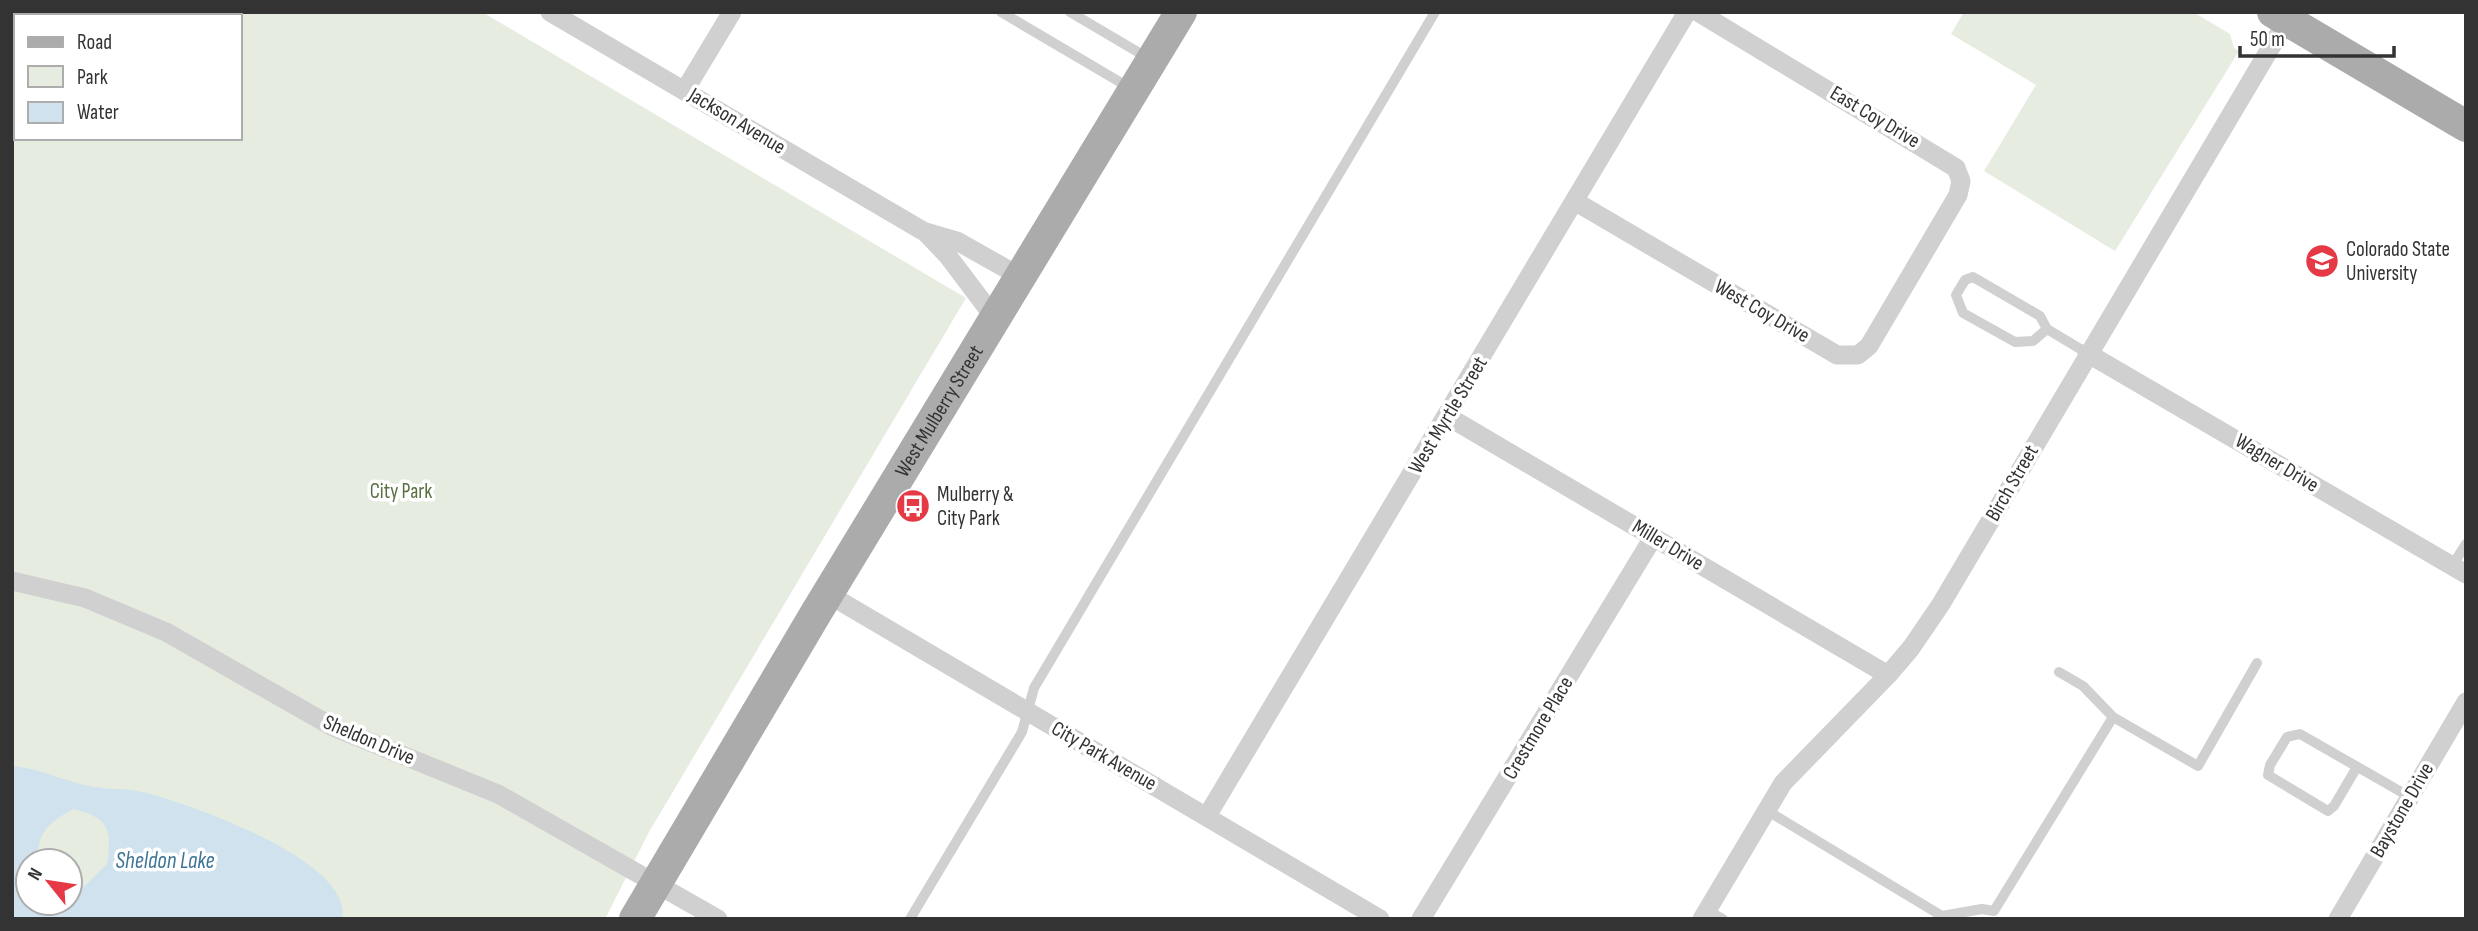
<svg xmlns="http://www.w3.org/2000/svg" width="2478" height="931" font-family="'Sofia Sans Condensed',sans-serif">
	<style>
		.green { fill: #e6ecdf; fill-rule: evenodd }
		.water { fill: #cfe2ee; fill-rule: evenodd }
		.lines { fill: none; stroke-linecap: round; stroke-linejoin: round }
		.lane { stroke: #d0d0d0; stroke-width: 10 }
		.street { stroke: #d0d0d0; stroke-width: 19 }
		.primary { stroke: #ababab; stroke-width: 32 }
		.labels { text-anchor: middle; dominant-baseline: central; stroke-width: 7; stroke-linejoin: round; paint-order: stroke }
		.street-label { font-size: 21px; fill: #333; stroke: #fff }
		.poi-label { font-size: 21px; fill: #333; stroke: #fff; text-anchor: start }
		.park-label { font-size: 21px; fill: #56703f; stroke: #fff }
		.water-label { font-size: 23px; font-style: italic; fill: #3f7597; stroke: #fff }
	</style>
	<rect width="100%" height="100%" fill="#fff"/>
	<path class="green" d="M12,12H482L966,298L649,832L605,919H12ZM16,16H240V138H16ZM28,861H70V903H28Z
		M1964,12H2193L2230,34L2234,48L2239,51L2115,251L1984,171L2036,85L1951,34Z"/>
	<path class="water" d="M12,766C37,768 60,779 84,785C105,790 127,788 147,793C191,805 354,861 342,919H12ZM74,809C109,818 112,829 107,864L85,886L70,893V903H28V861H38C37,832 49,822 74,809Z"/>
	<g class="lines">
		<path class="lane" d="M1001,12L1130,88
			M1070,12L1148,58
			M2047,329L2033,341L2015,342L1963,313L1956,295L1965,280L1973,277L2040,316L2047,329L2087,353
			M2452,566L2466,544
			M2113,717L2198,766L2257,663
			M2357,767L2334,806L2328,811L2268,775L2270,765L2287,737L2300,734C2337,755 2373,776 2410,797
			M1766,810L1942,916L1982,909L1994,911L2113,717L2083,686L2059,672
			M1707,910L1723,919
			M910,919L1022,732L1034,688L1435,12"/>
		<path class="street" d="M550,12L923,231L957,241L1019,276
			M685,90L732,12
			M1576,202L1837,355H1858L1869,346L1958,195L1961,181L1956,168L1698,12
			M927,234L948,256L994,317
			M2087,353L2466,574
			M1447,416L1888,675
			M12,581L85,598L166,632L333,727L498,794L718,919
			M828,594L1380,919
			M1207,816L1687,12
			M1421,919L1654,536
			M1702,919L1783,783L1888,675L1911,648L1941,604L2287,20
			M2338,919L2466,702"/>
		<g class="primary">
			<path d="M2273,12L2466,126"/>
			<path id="s1" d="M635,919L816,613L1181,12"/>
		</g>
	</g>
	<defs>
		<g id="university-disc" transform="scale(1.75)"><circle r="9.5" fill="#e63946" stroke="#fff"/><path d="M0-5L7-2L0 1L-7-2ZM-4 1L0 2.5L4 1V4Q0 6-4 4Z" fill="#fff"/></g>
		<g id="bus-disc" transform="scale(1.75)"><circle r="9.5" fill="#e63946" stroke="#fff"/><path d="M-5-6H5V4H4V6H2V4H-2V6H-4V4H-5ZM-3.5-4V0h7V-4ZM-3.5 1.2v1.5H-2V1.2ZM2 1.2v1.5H3.5V1.2Z" fill="#fff"/></g>
	</defs>
	<g fill-rule="evenodd">
		<use href="#university-disc" x="2322" y="261"/>
		<use href="#bus-disc" x="913" y="506"/>
	</g>
	<g class="labels">
		<g class="street-label">
			<text transform="translate(1875 117) rotate(31)">East Coy Drive</text>
			<text transform="translate(737 121) rotate(31)">Jackson Avenue</text>
			<text transform="translate(1762 311) rotate(30)">West Coy Drive</text>
			<text stroke="none"><textPath href="#s1" startOffset="592">West Mulberry Street</textPath></text>
			<text transform="translate(1448 415) rotate(-59)">West Myrtle Street</text>
			<text transform="translate(2277 463) rotate(31)">Wagner Drive</text>
			<text transform="translate(2012 483) rotate(-60)">Birch Street</text>
			<text transform="translate(1668 545) rotate(31)">Miller Drive</text>
			<text transform="translate(1538 728) rotate(-59)">Crestmore Place</text>
			<text transform="translate(369 740) rotate(23)">Sheldon Drive</text>
			<text transform="translate(1104 756) rotate(30)">City Park Avenue</text>
			<text transform="translate(2402 810) rotate(-60)">Baystone Drive</text>
		</g>
		<g class="poi-label">
			<text x="2346" y="249">Colorado State<tspan x="2346" dy="24">University</tspan></text>
			<text x="937" y="494">Mulberry &amp;<tspan x="937" dy="24">City Park</tspan></text>
		</g>
		<g class="park-label">
			<text x="401" y="491">City Park</text>
		</g>
		<g class="water-label">
			<text x="165" y="861">Sheldon Lake</text>
		</g>
	</g>
	<rect width="2478" height="931" fill="none" stroke="#333333" stroke-width="28"/>
	<rect x="14" y="14" width="228" height="126" fill="#ffffff" stroke="#adadad" stroke-width="2"/>
	<rect x="28" y="37" width="35" height="10" fill="#ababab" stroke="#adadad" stroke-width="2"/>
	<text x="77" y="49" font-size="21" fill="#333333">Road</text>
	<rect x="28" y="66" width="35" height="21" fill="#e6ecdf" stroke="#adadad" stroke-width="2"/>
	<text x="77" y="84" font-size="21" fill="#333333">Park</text>
	<rect x="28" y="102" width="35" height="21" fill="#cfe2ee" stroke="#adadad" stroke-width="2"/>
	<text x="77" y="119" font-size="21" fill="#333333">Water</text>
	<g transform="translate(49 882) rotate(300)"><circle r="33" fill="#ffffff" stroke="#adadad" stroke-width="2"/>
	<path d="M0-5L12 26L0 18L-12 26Z" fill="#e63946"/>
	<text y="-10" font-size="19" font-weight="bold" text-anchor="middle" fill="#333333">N</text>
	</g>
	<path d="M2240 46v10h154v-10" fill="none" stroke="#333333" stroke-width="3.5"/>
	<text x="2250" y="46" font-size="21" fill="#333333" stroke="#ffffff" stroke-width="5" paint-order="stroke">50 m</text>
</svg>
